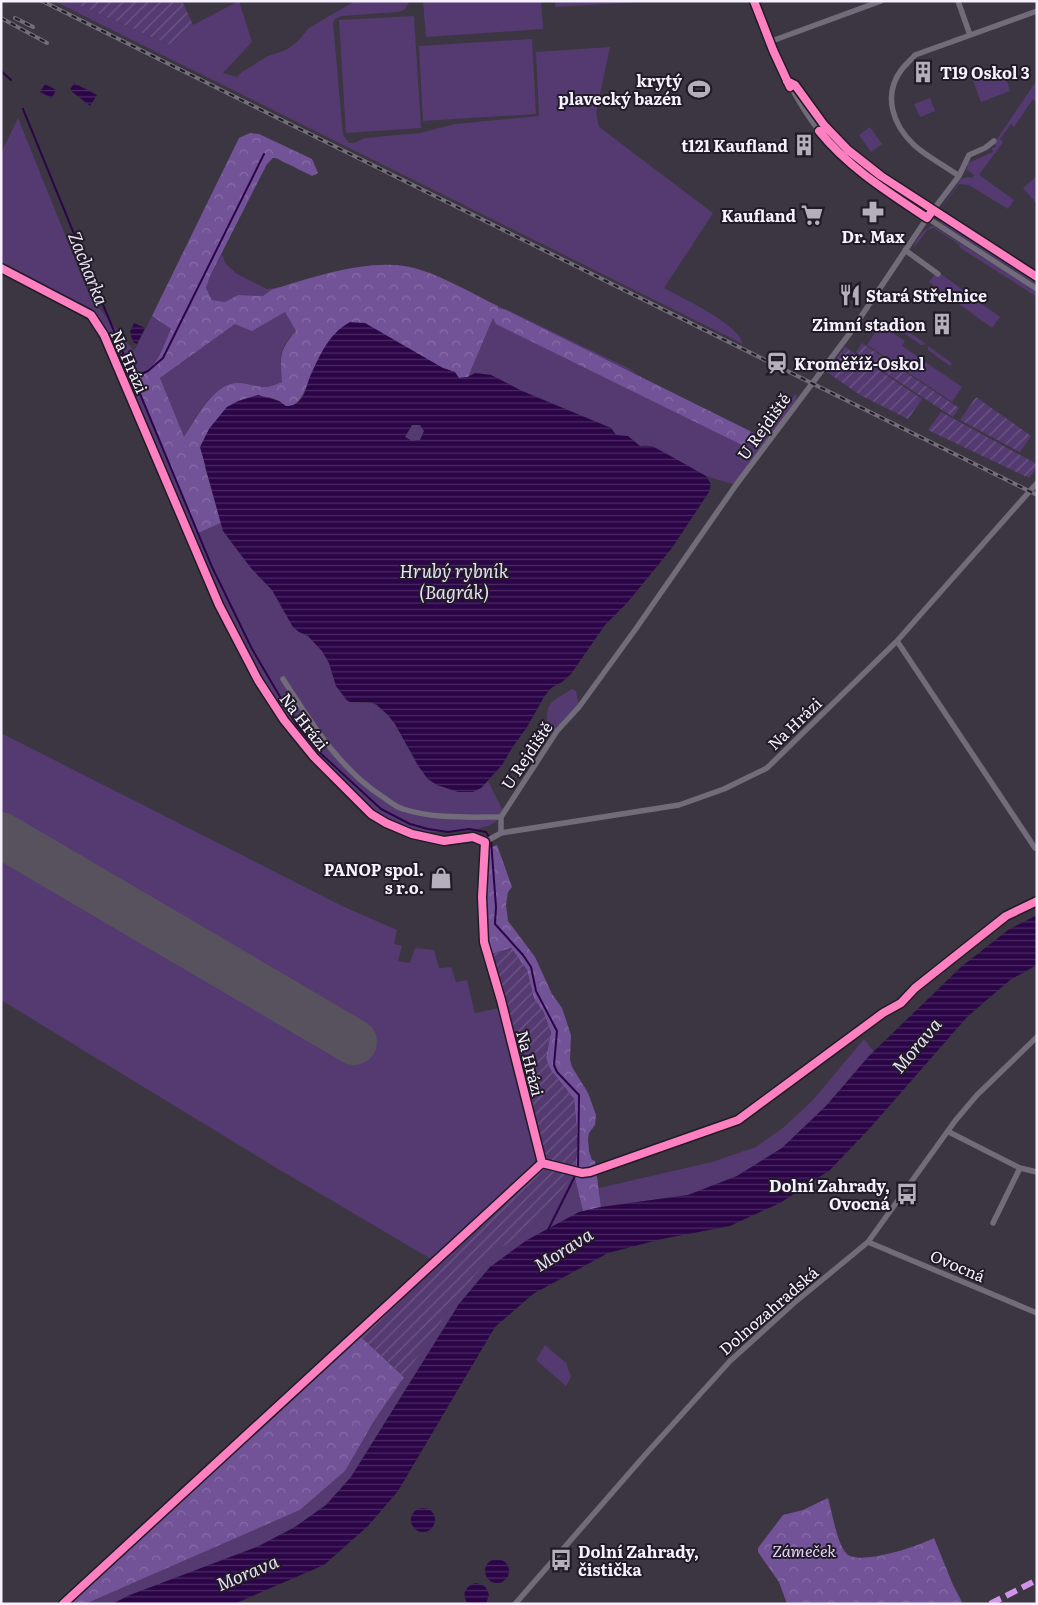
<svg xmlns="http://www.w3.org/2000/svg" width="1038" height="1605" font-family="Literata,serif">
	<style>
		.green { fill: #543a71 }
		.forest { fill: url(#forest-crowns); fill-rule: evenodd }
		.garden { fill: url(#garden-furrows) }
		.water { fill: url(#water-rules); fill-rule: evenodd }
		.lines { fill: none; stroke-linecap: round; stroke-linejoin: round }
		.stream { stroke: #2b0547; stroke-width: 2 }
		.runway { stroke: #58525e; stroke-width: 46 }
		.minor { stroke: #726b7a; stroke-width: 5.5 }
		.rail-casing { stroke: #736d79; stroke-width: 4 }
		.rail { stroke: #201b26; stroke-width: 2; stroke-dasharray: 5.5; stroke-linecap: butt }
		.quiet { stroke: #d193ec; stroke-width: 6; stroke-dasharray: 12 6; stroke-linecap: butt }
		.cycleway-casing { stroke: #201b26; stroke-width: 11 }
		.cycleway { stroke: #ff80c0; stroke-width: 8 }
		.labels { text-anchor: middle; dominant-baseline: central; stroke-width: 4; stroke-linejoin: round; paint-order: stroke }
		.poi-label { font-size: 16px; font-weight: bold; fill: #f6f0ff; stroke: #201b26; text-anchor: end }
		.street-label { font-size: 16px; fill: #f6f0ff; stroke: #201b26 }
		.park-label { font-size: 16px; font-style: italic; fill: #e6d4fe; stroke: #201b26 }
		.water-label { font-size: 18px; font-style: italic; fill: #e8dff4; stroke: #201b26 }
	</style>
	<defs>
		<pattern id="forest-crowns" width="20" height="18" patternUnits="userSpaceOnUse" patternTransform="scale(1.25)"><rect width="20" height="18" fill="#735397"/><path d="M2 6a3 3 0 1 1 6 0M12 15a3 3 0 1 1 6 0" fill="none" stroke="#886ca7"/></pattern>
		<pattern id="garden-furrows" width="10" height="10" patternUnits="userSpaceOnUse" patternTransform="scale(1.25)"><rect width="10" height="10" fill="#543a71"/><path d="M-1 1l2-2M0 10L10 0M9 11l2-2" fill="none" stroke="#6d5786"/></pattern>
		<pattern id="water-rules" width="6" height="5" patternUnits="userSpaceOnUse" patternTransform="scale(1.25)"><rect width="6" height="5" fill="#2b0547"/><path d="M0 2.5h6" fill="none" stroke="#4a2a63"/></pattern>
	</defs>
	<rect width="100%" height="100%" fill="#3c3642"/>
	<path class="green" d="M54,1H70L170,45L193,25L239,1L252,42L223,73L237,77L242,72L268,56L286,50L297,42L309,28L355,1H410L404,10L398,12L341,16L335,19L333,23L343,135L349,143H354L365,138L420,133L455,124L539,116L536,52L610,47L596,113L599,127L713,213L664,288C682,298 739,324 743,344Z
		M423,1H541L543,29L426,37Z
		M555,1H655L555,7Z
		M414,16L421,128L346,133L339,20Z
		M532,39L536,114L423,121L419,46Z
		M1002,67L1010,91L981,102L972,78Z
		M1037,80V103L1033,99L1014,127L1011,124L1000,139L1003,142L979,175L1014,200L1008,209L969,185L959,184L941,209L1037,272V285L941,223L936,216L961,179L968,177L973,178L974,175L967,170L968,163L993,152L992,148L996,147L995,142Z
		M930,98L935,111L920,117L914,104Z
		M18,118L90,297L134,351L152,316L171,329C160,353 160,368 133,378L198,533L221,523L228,538L251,568L272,590L293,627L308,636L322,651L329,663L336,686L346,700L350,702L374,703L388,715L395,724L419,767L428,779L437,785L481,788L488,781L504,813C491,832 465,831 445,832C425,833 404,831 386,823C365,814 350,794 335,779C316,760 297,740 283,719C203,602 163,462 104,335L91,315L1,268V153Z
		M870,127L882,144L871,152L859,135Z
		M1037,176V204L1023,188Z
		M933,226L1037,292V297L959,247L960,245L934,228L928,229L914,248C915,240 924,228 933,226Z
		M222,254L225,263L237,274L267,289L282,287L271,290L263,296L238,295L225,302L212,300L206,288L210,276Z
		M937,271L1000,317L992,328L929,282Z
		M499,306L630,369L638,375L498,308Z
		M285,312L296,331C278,348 280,359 282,382C277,384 272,386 267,387C257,388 246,382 236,383C213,384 193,420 184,438L160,378L235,324Z
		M493,318L750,438V431L761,435L767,433L795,394L797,395L795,406L736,485L706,476L655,448L646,445L640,446C630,437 629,437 616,435L611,428L522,391L491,375L475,373L468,377Z
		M880,325L905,341L902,346L962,387L952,402L867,345Z
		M902,327L926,344L921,345L901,331Z
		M928,346L952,363L950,366L928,350Z
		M412,425H420L424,431L420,440L412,441L405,437Z
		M572,689L576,691L579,707L557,731L547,730C546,700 549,704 572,689Z
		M1,733L342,906L397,930L394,944L402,946L398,961L410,963L415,948L434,950L439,968L451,967L456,982L467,980L475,1013L500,1008L535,1151L536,1159L531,1168L431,1259L280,1170L1,1000V855L347,1058L362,1031L1,817Z
		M864,1039L874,1052L826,1106L782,1148L737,1176L688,1195L601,1207L599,1188L712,1162L756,1147L784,1127L813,1100Z
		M574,1174L583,1211L579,1212L490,1267L459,1304L351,1477L326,1505L295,1527L259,1546L130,1595L112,1604H85L300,1510L345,1471L374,1421L452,1305L475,1275L499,1249L532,1228Z
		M545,1345L566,1363L571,1377L566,1386L536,1360Z"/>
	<path class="forest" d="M250,133L259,134L312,159L318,173L312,176L276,158H273L267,164L210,276L206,288L212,300L225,302L238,295L263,296L271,290C313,277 371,257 414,268C441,275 473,294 498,306V308L506,310L750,431V438L742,445L496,324L493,318L468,377L459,378L449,370L443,368L310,378C304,391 302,405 286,407L279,401L269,397L227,407L209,429L205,467L221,523L198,533L133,378C158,370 161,351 171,329L152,316L239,138ZM285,312L296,331C279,350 280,357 282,382C277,384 272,386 267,387C257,388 246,382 236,383C213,384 195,420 184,437L160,378L235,324L252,331Z
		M497,845L512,887L508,892L506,905L508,921L535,957L552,994L562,1008L571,1035L570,1060L572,1067L588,1093L596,1115L595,1125L589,1133L588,1139L589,1151L592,1160L595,1161L601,1207L583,1211L574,1174L578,1145L574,1099L550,1069L546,1058L551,1032L543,1011L534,999L527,970L511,948L492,954C482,921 486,883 488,848Z
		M360,1336L404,1377L374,1421L345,1471L300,1510L85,1604H66L82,1587L247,1440Z
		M828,1498C832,1512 837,1543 846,1553C857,1567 919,1546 934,1538L953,1585L963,1604H787L779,1582L758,1552V1548L783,1515L803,1510Z"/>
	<path class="garden" d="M70,1H182L193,25L170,45Z
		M862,343L959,408L953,417L887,374L856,352Z
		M845,347L922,399L908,419L860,395L827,372Z
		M976,397L1031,436L1020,452L960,420Z
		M941,412L1037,464V467L1029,478L928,430Z
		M511,948L527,970L534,999L543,1011L551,1032L546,1058L550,1069L574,1099L578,1145L574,1174L532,1228L499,1249L475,1275L452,1305L404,1377L360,1336L542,1163L522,1065L492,954Z"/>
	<path class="water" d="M74,83L97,95L90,106L70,90Z
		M45,84L56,90L52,98L40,92Z
		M350,322L365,323L443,368L455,372L459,378L468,377L475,373L491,375L522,391L611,428L616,435L628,436L640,446H652L667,454L706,476L711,484L709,492L672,548L627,603L605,625L571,674L562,682L551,688L544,697L527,727L512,748L502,765L481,788L473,792H458L437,785L428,779L419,767L395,724L388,715L377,705L371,702H350L347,700L336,686L329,663L322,651L308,636L299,632L293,627L272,590L251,568L223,531L200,447L209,429L227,407L238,401L258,395L279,401L286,406C292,406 296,405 300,400C305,395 307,386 309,379C319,357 328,334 350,322ZM412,425H420L424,431L420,440L412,441L405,437Z
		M134,323L145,328L137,344L133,342L130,332Z
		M1037,915V965L1010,980L967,1017L870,1128L830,1170L780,1203L730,1226L662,1239L608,1253L533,1294L495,1327L398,1491L368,1526L324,1565L234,1604H112L130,1595L259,1546L295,1527L326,1505L351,1477L459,1304L490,1267L527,1240L579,1212L601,1207L688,1195L737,1176L782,1148L826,1106L868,1057L961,967L1008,930Z
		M411 1520a12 12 0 1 1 24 0a12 12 0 1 1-24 0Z
		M485 1571a12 12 0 1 1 24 0a12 12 0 1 1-24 0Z
		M475,1583C484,1584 487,1587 489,1595L486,1604H468C461,1594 465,1587 475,1583Z"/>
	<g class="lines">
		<path class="stream" d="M1,71L11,80
			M23,109L99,295L212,567L252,649L296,724L318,751L381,809L410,824L428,829L448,832L469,829L486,832L491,840L496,907L495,924L523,955L531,967L536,991L557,1031L554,1065L557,1072L579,1095L578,1170L548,1230
			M133,378L148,371L163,358L264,154"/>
		<path class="runway" d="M1,835L354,1042"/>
		<path class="minor" d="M754,1C774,53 794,105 832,146C845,160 860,172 875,184L1037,289
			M958,1L970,35
			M769,42L881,1
			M959,176L969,155L985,148L994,141
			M905,250L938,274
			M897,641L1035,848
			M283,679C311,722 339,769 383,797C389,801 396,807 403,809C434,819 469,817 501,817
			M386,823C405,831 423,838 443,841C459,843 469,834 485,842
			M501,833V817L557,731L579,707L635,630L736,485L850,333L927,218L959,176C945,166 926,156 914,145C893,125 882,95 902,69C906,64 911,60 915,55L1037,11
			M485,842L501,833L679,805L724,789L767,768L897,641L1037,483
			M485,842L482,897L484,942L501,1000L542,1163
			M949,1132L1020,1168L1037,1172
			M993,1223L1020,1168
			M868,1242L1037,1313
			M515,1604L645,1455L730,1361L794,1303L868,1242L955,1121L977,1095L1037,1037"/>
		<g class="rail-casing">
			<path id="rail" d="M42,1L1037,495
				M1,18L47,43
				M15,18L33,27"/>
		</g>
		<use href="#rail" class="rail"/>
		<path class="quiet" d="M990,1604L1037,1580"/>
		<g class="cycleway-casing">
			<path id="cycleway" d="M754,1L773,50L790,87
				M787,81L795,85L824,125L848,150L881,176L1037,277
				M819,131C849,168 888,192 927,218L933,210
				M1,268L91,315L104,335L219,605L258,680L284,720L314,757L371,814L386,823L412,834L444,841L473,837L485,842L482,897L484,942L501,1000L542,1163
				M542,1163L582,1173L590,1172L738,1120L883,1013L901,1003L915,988L1006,916L1037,901
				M63,1604L542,1163"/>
		</g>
		<use href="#cycleway" class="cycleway"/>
	</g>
	<defs>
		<g id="building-bare" transform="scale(1.725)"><path d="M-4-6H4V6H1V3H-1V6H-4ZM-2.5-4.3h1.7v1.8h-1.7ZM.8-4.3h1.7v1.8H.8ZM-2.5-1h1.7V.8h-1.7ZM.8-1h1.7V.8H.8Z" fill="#b5afbd" stroke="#201b26" stroke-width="2.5" paint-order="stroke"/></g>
		<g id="stadium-bare" transform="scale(1.725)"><path d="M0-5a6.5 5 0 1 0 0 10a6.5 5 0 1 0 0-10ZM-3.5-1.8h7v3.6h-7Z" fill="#b5afbd" stroke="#201b26" stroke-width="2.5" paint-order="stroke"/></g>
		<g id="pharmacy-bare" transform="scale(1.725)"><path d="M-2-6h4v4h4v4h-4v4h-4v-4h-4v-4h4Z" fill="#b5afbd" stroke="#201b26" stroke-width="2.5" paint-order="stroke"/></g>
		<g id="supermarket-bare" transform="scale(1.725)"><path d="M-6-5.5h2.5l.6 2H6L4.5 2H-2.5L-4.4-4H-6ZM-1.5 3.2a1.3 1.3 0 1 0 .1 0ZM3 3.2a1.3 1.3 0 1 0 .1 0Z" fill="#b5afbd" stroke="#201b26" stroke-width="2.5" paint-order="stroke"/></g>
		<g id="restaurant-bare" transform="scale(1.725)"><path d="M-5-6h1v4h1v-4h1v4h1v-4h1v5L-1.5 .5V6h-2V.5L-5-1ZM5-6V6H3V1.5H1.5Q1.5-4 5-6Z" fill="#b5afbd" stroke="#201b26" stroke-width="2.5" paint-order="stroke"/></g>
		<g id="station-bare" transform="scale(1.725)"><path d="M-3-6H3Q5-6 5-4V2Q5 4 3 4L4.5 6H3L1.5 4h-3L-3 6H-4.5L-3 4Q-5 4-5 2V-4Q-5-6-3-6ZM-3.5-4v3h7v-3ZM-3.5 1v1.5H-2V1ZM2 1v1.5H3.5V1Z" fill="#b5afbd" stroke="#201b26" stroke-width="2.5" paint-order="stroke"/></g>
		<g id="shop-bare" transform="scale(1.725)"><path d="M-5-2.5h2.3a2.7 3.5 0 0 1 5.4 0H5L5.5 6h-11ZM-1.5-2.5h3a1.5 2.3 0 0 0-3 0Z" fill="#b5afbd" stroke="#201b26" stroke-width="2.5" paint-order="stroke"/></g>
		<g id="bus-bare" transform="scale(1.725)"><path d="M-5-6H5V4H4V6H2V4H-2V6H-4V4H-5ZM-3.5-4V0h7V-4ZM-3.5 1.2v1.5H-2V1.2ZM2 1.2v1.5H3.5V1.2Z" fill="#b5afbd" stroke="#201b26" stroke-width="2.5" paint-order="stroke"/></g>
	</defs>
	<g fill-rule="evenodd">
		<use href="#building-bare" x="923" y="72"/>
		<use href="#stadium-bare" x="699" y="89"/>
		<use href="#building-bare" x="804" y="145"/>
		<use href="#pharmacy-bare" x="873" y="212"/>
		<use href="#supermarket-bare" x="812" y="215"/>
		<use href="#restaurant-bare" x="850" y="295"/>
		<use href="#building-bare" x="942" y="324"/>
		<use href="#station-bare" x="777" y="363"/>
		<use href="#shop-bare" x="441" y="878"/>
		<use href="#bus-bare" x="907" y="1194"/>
		<use href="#bus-bare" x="561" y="1560"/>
	</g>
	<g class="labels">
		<g class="poi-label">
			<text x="940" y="72" text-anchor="start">T19 Oskol 3</text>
			<text x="682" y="80">krytý<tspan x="682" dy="18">plavecký bazén</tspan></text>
			<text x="788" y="145">t121 Kaufland</text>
			<text x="796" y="215">Kaufland</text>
			<text x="873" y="236" text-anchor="middle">Dr. Max</text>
			<text x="866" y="295" text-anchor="start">Stará Střelnice</text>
			<text x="926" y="324">Zimní stadion</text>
			<text x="794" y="363" text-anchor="start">Kroměříž-Oskol</text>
			<text x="424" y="869">PANOP spol.<tspan x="424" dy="18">s r.o.</tspan></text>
			<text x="890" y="1185">Dolní Zahrady,<tspan x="890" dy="18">Ovocná</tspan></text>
			<text x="578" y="1551" text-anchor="start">Dolní Zahrady,<tspan x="578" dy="18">čistička</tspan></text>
		</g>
		<g class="street-label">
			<text transform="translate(130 361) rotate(66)">Na Hrázi</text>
			<text transform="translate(763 426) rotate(-54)">U Rejdiště</text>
			<text transform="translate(305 721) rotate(52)">Na Hrázi</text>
			<text transform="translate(794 723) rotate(-44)">Na Hrázi</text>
			<text transform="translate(526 755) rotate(-56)">U Rejdiště</text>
			<text transform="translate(531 1063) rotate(76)">Na Hrázi</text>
			<text transform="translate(958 1265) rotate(23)">Ovocná</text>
			<text transform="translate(768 1310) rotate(-41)">Dolnozahradská</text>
		</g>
		<g class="park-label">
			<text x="804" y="1550">Zámeček</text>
		</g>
		<g class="water-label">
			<text transform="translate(89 268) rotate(68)">Zacharka</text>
			<text x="454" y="570">Hrubý rybník<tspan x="454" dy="21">(Bagrák)</tspan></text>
			<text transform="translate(916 1045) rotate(-50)">Morava</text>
			<text transform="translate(563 1249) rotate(-32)">Morava</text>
			<text transform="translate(247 1572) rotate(-23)">Morava</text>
		</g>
	</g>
	<rect width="1038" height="1605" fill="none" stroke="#f6f0ff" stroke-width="5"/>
</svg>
